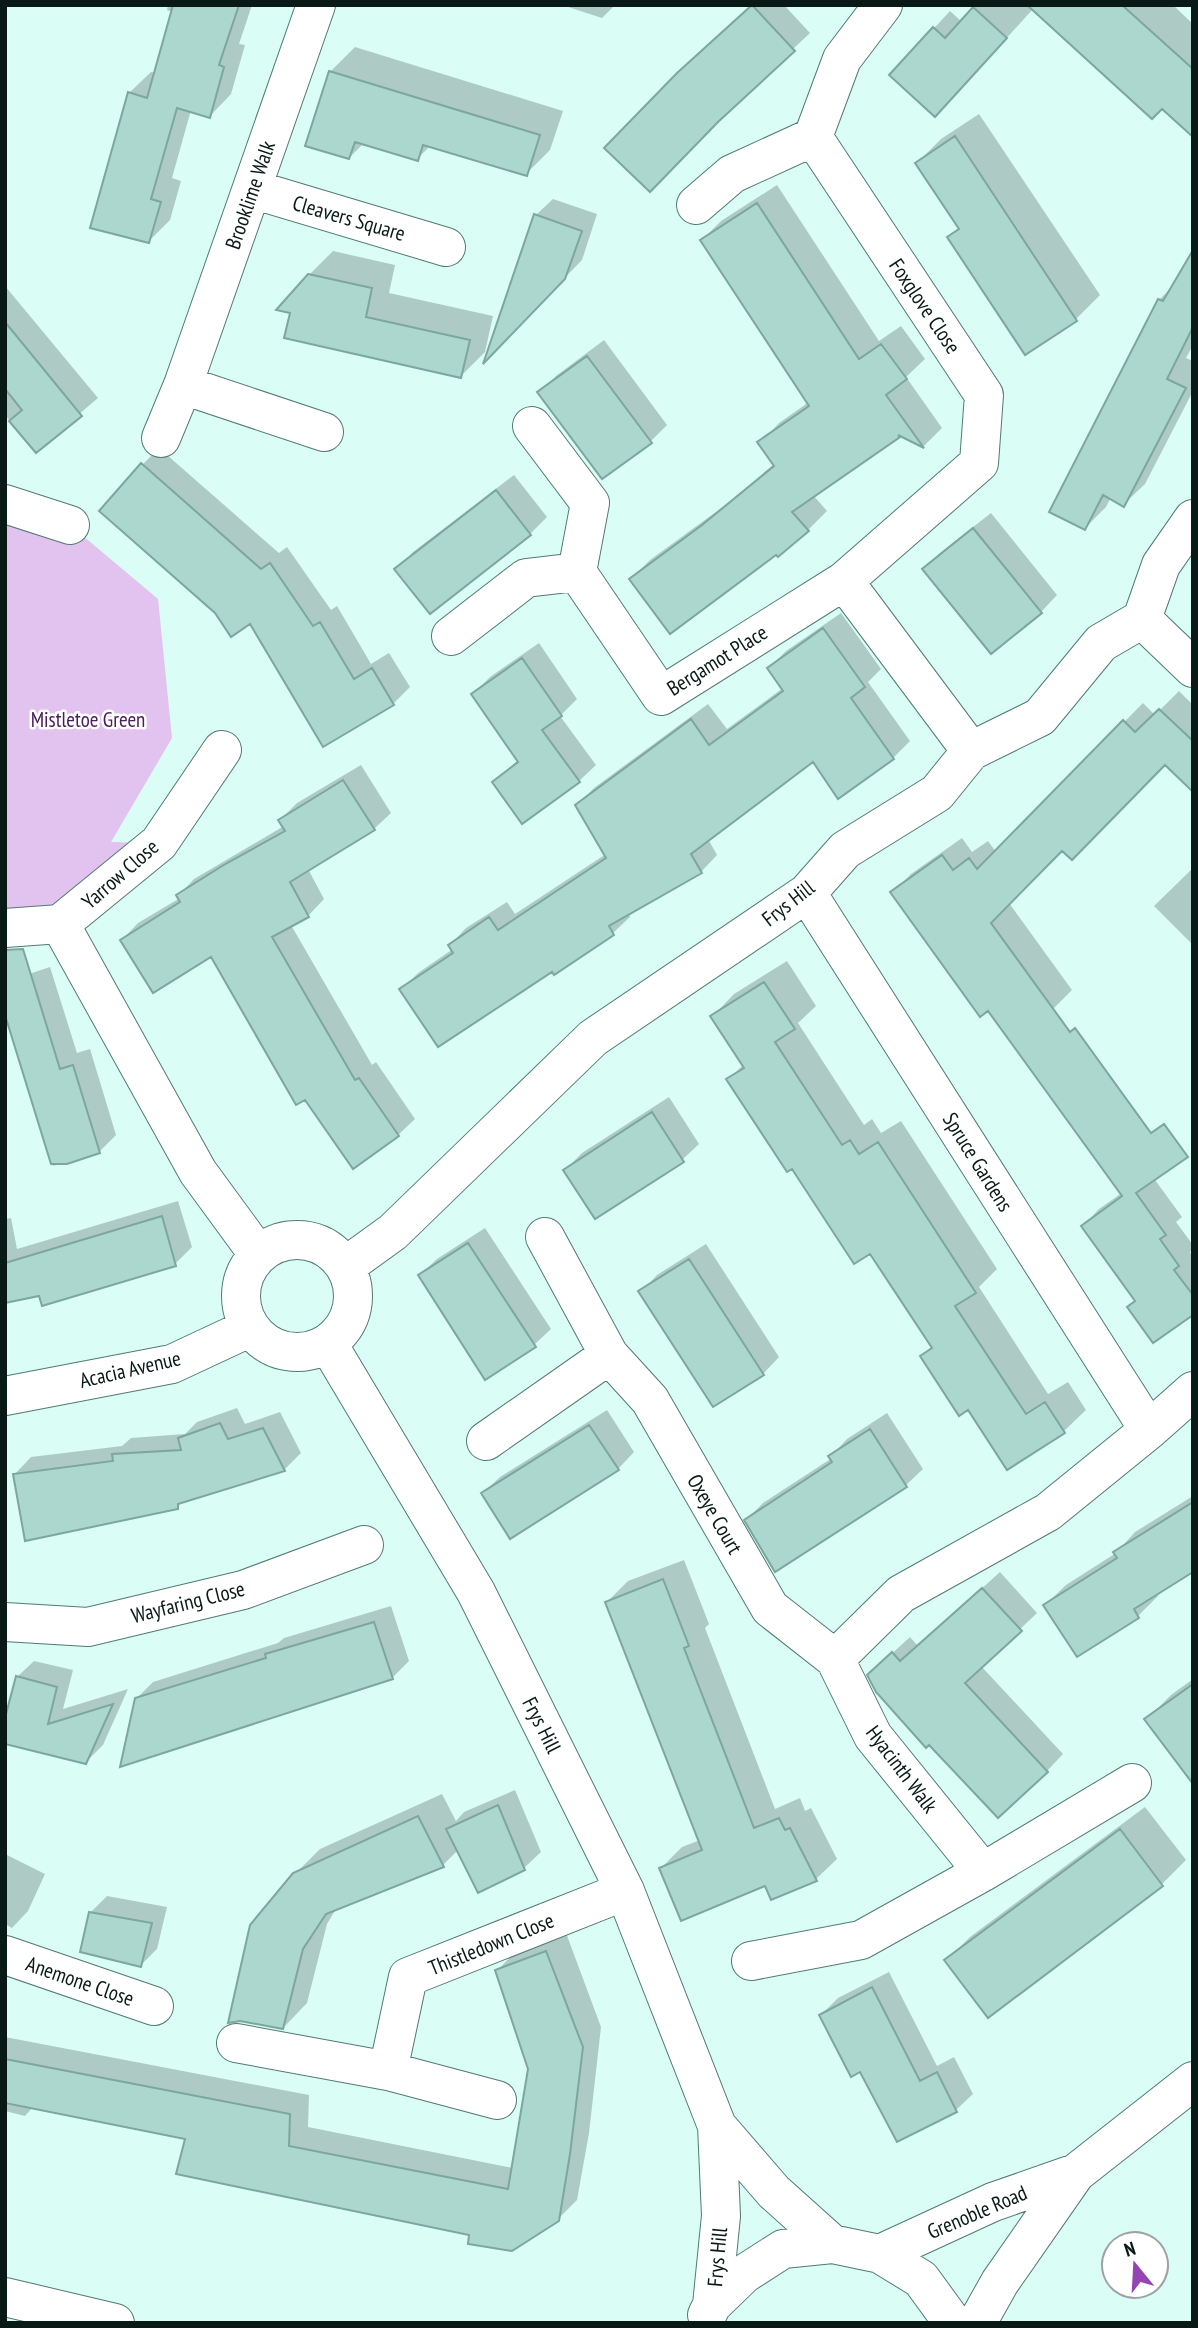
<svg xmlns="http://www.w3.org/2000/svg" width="1198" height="2328" font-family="'PT Sans Narrow',sans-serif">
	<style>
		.green { fill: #e2c3ef }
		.shadow { fill: #0003 }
		.building { fill: #abd7ce; stroke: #7ca79e; stroke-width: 2 }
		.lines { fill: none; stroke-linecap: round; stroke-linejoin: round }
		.minor-casing { stroke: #517a73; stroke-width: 40 }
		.minor { stroke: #fff; stroke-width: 38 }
		.labels { text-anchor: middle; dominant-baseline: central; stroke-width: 5; stroke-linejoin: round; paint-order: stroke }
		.street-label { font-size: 21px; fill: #081916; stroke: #fff }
		.park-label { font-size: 21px; fill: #4a205a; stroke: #fff }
	</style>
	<rect width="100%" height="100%" fill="#dafdf6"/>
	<path class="green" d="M5,504L70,525L158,599L172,738L111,842L159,843L60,924L5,928Z"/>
	<path class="shadow" d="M168,5H252L239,44L245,45L231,94L210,116L191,110L172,178L181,181L170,220L149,241L129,93L151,72L156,73L173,12L167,10Z
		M562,5H615L602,18Z
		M753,5H784L810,33L721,117L696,57Z
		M977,5H1173L1193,24V82L1033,9L952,98L891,75L950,11L962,22Z
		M355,47L563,111L550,150L526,174L431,145L417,159L364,143L349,158L331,71Z
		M979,114L1100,295L1076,319L1026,353L949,237L959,227L917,163L941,139Z
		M777,185L879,341L901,326L925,359L906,377L942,428L924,446L900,434L813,495L827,511L808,530L777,553L631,579L650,560L724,506L774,464L760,443L779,423L809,402L702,240L721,221Z
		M553,199L597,214L582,260L487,358L536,215Z
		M333,251L395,265L389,293L493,316L485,352L461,376L286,337L309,275Z
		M1193,254V345L1186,358L1193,361V391L1145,484L1124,504L1111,497L1106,507L1085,528L1159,300L1175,284Z
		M5,286L98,398L36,451L5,415Z
		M604,340L667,425L651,441L540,392L556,376Z
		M159,448L279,553L287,547L331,610L337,606L371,664L389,653L410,687L393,704L324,745L250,622L142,465Z
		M514,475L547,517L530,534L430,611L397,569L413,552Z
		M991,513L1057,595L1041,612L925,569L941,552Z
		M841,613L881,669L868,682L910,741L893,758L838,796L813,760L708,839L717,855L701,872L628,913L630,917L613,933L554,972L553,970L401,990L418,973L453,949L450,945L466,928L507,902L515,914L606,854L577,805L594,788L708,704L727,729L783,688L769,668L786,651Z
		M539,643L577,699L560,716L596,765L579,781L494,782L518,760L473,694L490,677Z
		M1179,691L1193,705V789L1165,763L1062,849L1009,903L1072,990L1053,1009H988L893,893L911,874L962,838L972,852L988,841L996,852L1143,703L1155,715Z
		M361,765L391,813L374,829L308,869L324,899L308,916L291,925L372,1065L376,1062L415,1119L398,1135L212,954L122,940L138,923L180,898L178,896L194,879L284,826L280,820L297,803Z
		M1193,868V945L1154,906Z
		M787,961L816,1006L798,1023L864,1125L872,1119L881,1133L901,1121L997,1269L979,1287L1048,1394L1068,1382L1086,1410L1064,1431L1007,1468L968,1408L922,1356L932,1346L871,1251L793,1166L728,1080L744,1064L713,1016L734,994Z
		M50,967L77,1053L90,1049L116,1135L99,1152L53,1166L5,1009L17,978Z
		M669,1097L699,1144L682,1160L565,1170L582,1153Z
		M1150,1173L1182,1217L1176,1222L1193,1245L1190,1253L1193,1256V1313L1137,1300L1083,1226L1099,1209Z
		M178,1201L192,1247L175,1264L5,1301V1219L11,1218L17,1249Z
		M485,1228L551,1329L534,1345L420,1275L437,1259Z
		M706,1244L779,1357L763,1374L641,1292L657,1275Z
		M237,1408L245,1424L280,1412L301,1453L284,1470L184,1501L177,1507L15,1474L31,1457L122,1446L131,1438L185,1434L197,1422Z
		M607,1410L634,1452L618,1469L483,1493L500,1477Z
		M887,1413L923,1469L906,1485L775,1570L746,1520L763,1503L832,1458L831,1456L847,1439Z
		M1193,1496V1570L1156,1593L1158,1596L1138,1616L1045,1605L1066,1585L1116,1553L1135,1532Z
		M684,1560L709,1624L705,1628L775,1809L800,1798L805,1811L811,1808L837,1859L816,1879L766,1884L661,1868L682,1847L700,1840L607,1602L628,1581Z
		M1000,1572L1037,1613L981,1666L1063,1754L1047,1771L886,1659L910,1637L918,1646Z
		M391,1606L409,1661L392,1678L136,1699L153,1682L278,1643L284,1638Z
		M34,1661L73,1670L63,1709L128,1689L103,1745L86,1762L5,1742L17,1677Z
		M1193,1679V1781L1147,1719L1171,1695Z
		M515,1790L541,1852L524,1868L458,1850L443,1865L336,1909L327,1924L307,2003L283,2028L295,1874L320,1849L442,1794L456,1821L464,1812Z
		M1145,1807L1186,1860L1162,1884L988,2016L946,1961L970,1937Z
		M5,1854L45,1874L28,1911L12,1928L5,1924Z
		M107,1896L167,1907L157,1949L141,1965L91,1912Z
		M566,1933L601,2027L589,2133L577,2200L558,2219L471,2233L187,2138L33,2107L25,2116L5,2111V2037L309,2095L308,2127L513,2168L530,2069L497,1971L516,1951Z
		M889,1972L937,2066L954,2057L973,2094L956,2110L897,2140L861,2070L821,2015L838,1998Z"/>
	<path class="building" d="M173,5H239L219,65L224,67L210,118L177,108L151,199L161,202L149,243L90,228L128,92L147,98Z
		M752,5L795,51L718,122L650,192L604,148L677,73Z
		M1027,5H1122L1193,69V137L1162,109L1152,119Z
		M973,7L1007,38L935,117L889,75L933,27L945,38Z
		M329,71L540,135L527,176L423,145L418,161L355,142L349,159L305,146Z
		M955,136L1077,321L1025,355L947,237L959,229L915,163Z
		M757,203L859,359L881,344L907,379L886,395L924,448L898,435L900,437L792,512L809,531L778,557L776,555L670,634L629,579L702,525L774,466L757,442L809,406L700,240Z
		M534,214L582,231L565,279L483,364Z
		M1193,250V327L1167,379L1186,388L1124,507L1103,495L1085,530L1049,512L1158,299L1163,301Z
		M308,274L372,288L366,317L470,340L461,378L284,338L290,313L276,310Z
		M5,322L82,416L36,453L9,421L22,410L5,389Z
		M587,356L652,443L602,479L537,392Z
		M141,463L261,569L270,563L313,626L320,622L354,679L372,668L394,705L323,747L250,624L231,637L215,613L99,511Z
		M496,490L531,535L430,614L394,569Z
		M973,528L1042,613L991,654L922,569Z
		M823,628L865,687L851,698L894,759L838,799L813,762L691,854L702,873L609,926L614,935L554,975L552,972L438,1047L399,989L453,953L448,945L489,917L498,930L606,858L575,805L691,719L709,745L783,691L767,668Z
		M522,658L562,716L542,730L580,782L522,824L492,782L518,762L471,694Z
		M1159,709L1193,741V792L1165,765L1072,860L1062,851L991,923L1070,1032L1075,1028L1151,1133L1164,1124L1188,1157L1136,1193L1166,1235L1160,1239L1179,1266L1174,1270L1193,1295V1315L1153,1343L1127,1307L1135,1301L1081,1226L1122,1196L988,1011L980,1017L890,892L942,855L953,870L969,858L977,869L1123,720L1135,732Z
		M343,780L375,830L290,882L309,917L272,937L355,1080L359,1078L399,1136L353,1169L305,1100L296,1105L211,957L153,993L120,940L180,902L176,895L222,866L285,831L278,820Z
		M23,949L60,1069L73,1065L100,1153L67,1164H51L5,1015V950Z
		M764,982L795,1029L775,1042L842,1145L850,1140L859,1154L878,1142L976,1293L955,1306L1026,1414L1045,1402L1065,1433L1007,1470L968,1410L959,1416L920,1356L932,1348L870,1254L854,1264L792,1169L787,1172L726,1079L744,1068L710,1016Z
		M652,1112L684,1162L595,1219L563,1170Z
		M162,1216L176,1266L42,1306L39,1296L5,1303V1263Z
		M468,1243L536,1347L485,1380L418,1275Z
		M689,1259L764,1375L713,1407L638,1291Z
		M220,1423L228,1439L263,1428L285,1471L178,1504V1509L25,1541L13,1474L113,1461L112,1454L181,1450L178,1438Z
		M589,1425L619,1470L510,1539L481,1493Z
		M870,1429L907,1487L775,1572L744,1520L832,1462L828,1456Z
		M1193,1502V1572L1134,1609L1139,1618L1077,1657L1043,1605L1117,1558L1113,1552Z
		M663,1579L689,1646L684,1648L754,1828L779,1818L785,1830L790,1828L817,1881L771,1900L765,1886L681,1921L659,1868L702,1850L605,1602Z
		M982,1588L1022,1631L965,1683L1048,1772L998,1818L929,1745L926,1748L876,1692L867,1675L892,1652L900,1661Z
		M374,1622L393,1679L120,1767L135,1698L266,1658L265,1654Z
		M16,1676L57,1687L48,1724L113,1704L86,1764L5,1744V1718Z
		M1193,1684V1784L1144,1719Z
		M498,1805L525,1870L478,1893L446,1829Z
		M418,1816L444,1867L326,1914L303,1949L283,2029L240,2021L228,2023L250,1925L293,1873Z
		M1120,1829L1163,1886L988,2018L944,1960Z
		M89,1912L152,1923L141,1967L80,1952Z
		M546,1951L583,2047L570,2154L559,2221L512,2251L468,2244L469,2235L176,2174L185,2139L5,2103V2059L290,2114L289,2146L508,2189L528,2069L495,1970Z
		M872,1987L920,2081L937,2072L957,2112L897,2142L860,2072L851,2077L819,2015Z"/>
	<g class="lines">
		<g class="minor-casing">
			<path id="minor" d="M252,189L446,247
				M696,205L732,174L813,137
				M183,385L324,432
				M532,426L590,503L577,572
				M161,438L183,385L316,5
				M5,504L70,525
				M844,581L979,463L984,395L813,137L842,59L883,5
				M1142,619L1193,668
				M451,636L526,578L577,572L661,696L844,581L971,751
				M807,893L1149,1430L1048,1512L901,1594L835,1659
				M60,924L159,843L222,750
				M5,928L60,924L198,1172L258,1254
				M545,1237L609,1355
				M241 1296a56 56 0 1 1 112 0a56 56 0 1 1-112 0Z
				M346,1266L393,1232L593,1038L807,893L845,850L937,793L971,751L1040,717L1101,643L1142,619L1161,565L1193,519
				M328,1344L476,1592L625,1891L717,2126L721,2216L712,2305
				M5,1396L172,1364L249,1328
				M1149,1430L1193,1391
				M486,1441L609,1355L650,1400L770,1608L835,1659L873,1736L983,1872
				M5,1622L88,1627L243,1590L364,1545
				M5,1955L154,2006
				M751,1961L861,1940L983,1872L1132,1783
				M236,2043L388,2071L497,2100
				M388,2071L408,1977L625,1891
				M717,2126L774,2192L832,2244
				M880,2254L993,2202L1076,2173
				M5,2297L115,2323
				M707,2315L712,2305L744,2274L783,2249L832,2244L880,2254L921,2279L953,2323
				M977,2323L1000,2282L1076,2173L1193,2081"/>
		</g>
		<use href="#minor" class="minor"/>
	</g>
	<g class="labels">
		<g class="street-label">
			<text transform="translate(250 195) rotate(-71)">Brooklime Walk</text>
			<text transform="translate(349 218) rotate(16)">Cleavers Square</text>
			<text transform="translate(925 306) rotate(56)">Foxglove Close</text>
			<text transform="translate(717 660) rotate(-32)">Bergamot Place</text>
			<text transform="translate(120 874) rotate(-41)">Yarrow Close</text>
			<text transform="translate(788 903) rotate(-38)">Frys Hill</text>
			<text transform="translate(978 1162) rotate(58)">Spruce Gardens</text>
			<text transform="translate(130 1369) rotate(-13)">Acacia Avenue</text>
			<text transform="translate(715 1514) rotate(60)">Oxeye Court</text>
			<text transform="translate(188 1602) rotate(-14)">Wayfaring Close</text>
			<text transform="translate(542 1725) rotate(63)">Frys Hill</text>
			<text transform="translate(902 1769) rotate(53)">Hyacinth Walk</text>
			<text transform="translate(491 1944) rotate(-22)">Thistledown Close</text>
			<text transform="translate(80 1981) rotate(19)">Anemone Close</text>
			<text transform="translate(977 2212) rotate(-23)">Grenoble Road</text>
			<text transform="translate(717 2257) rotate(-85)">Frys Hill</text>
		</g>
		<g class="park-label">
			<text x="88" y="719">Mistletoe Green</text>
		</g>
	</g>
	<rect width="1198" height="2328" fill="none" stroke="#081916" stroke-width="14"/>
	<g transform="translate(1135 2265) rotate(342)"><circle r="33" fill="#ffffff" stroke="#9ca3a2" stroke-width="2"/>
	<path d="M0-5L12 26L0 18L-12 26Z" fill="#9544b3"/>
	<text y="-10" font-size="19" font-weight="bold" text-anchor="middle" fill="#081916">N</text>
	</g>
</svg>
